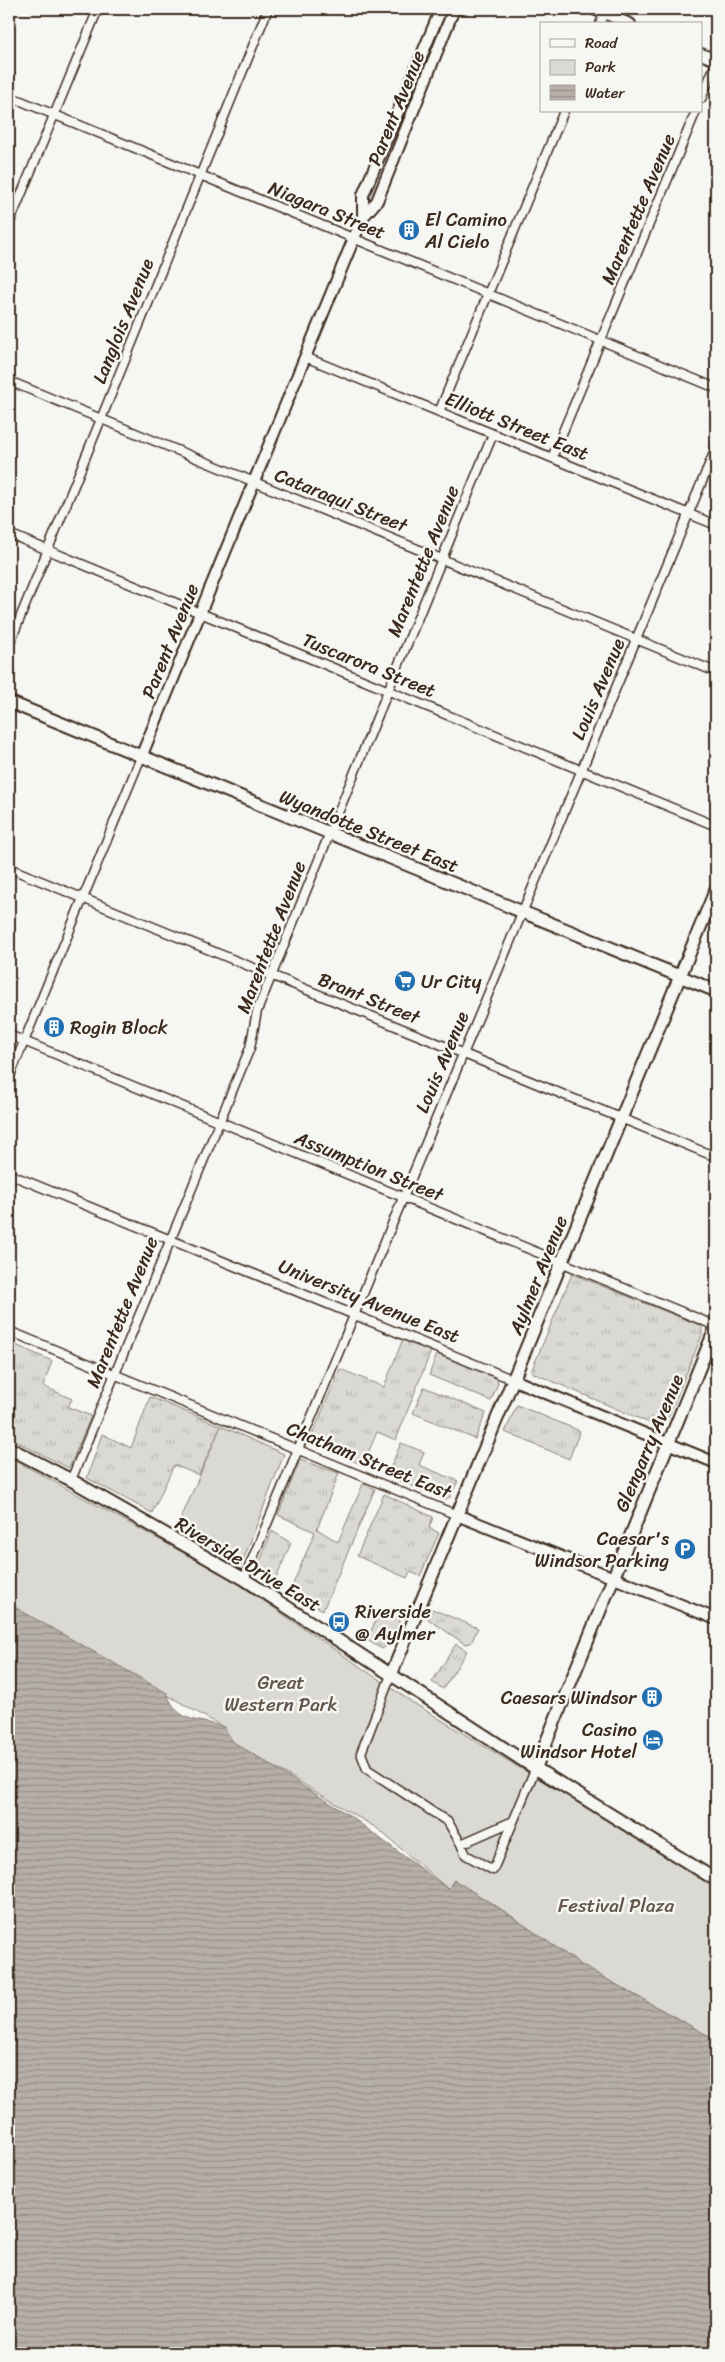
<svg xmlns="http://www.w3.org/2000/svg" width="725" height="2362" font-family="Sriracha,sans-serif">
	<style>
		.grass { fill: url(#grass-tufts); stroke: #8a8278 }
		.park { fill: #dad9d3; stroke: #8a8278 }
		.water { fill: url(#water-rules); stroke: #857a71 }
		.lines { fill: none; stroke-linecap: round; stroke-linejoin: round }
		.minor-casing { stroke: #3b2a1e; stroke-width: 11 }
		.tertiary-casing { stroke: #3b2a1e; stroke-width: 14 }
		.secondary-casing { stroke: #3b2a1e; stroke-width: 15 }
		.minor { stroke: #f6f6f2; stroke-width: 8 }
		.tertiary { stroke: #f6f6f2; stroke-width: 10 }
		.secondary { stroke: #f6f6f2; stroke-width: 11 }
		.labels { text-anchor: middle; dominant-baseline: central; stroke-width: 5; stroke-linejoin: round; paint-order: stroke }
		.street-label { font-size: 19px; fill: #3b2a1e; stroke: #f6f6f2 }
		.poi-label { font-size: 19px; fill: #3b2a1e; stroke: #f6f6f2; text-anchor: start }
		.park-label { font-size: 19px; fill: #63564b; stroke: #f6f6f2 }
	</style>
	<defs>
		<pattern id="grass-tufts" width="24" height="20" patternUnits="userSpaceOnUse" patternTransform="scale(1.25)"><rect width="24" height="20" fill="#dad9d3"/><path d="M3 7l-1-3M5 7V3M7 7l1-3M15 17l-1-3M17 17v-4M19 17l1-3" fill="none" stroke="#bcbab5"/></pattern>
		<pattern id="water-rules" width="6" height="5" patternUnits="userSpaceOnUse" patternTransform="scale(1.25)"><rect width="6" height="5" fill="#b6b0a9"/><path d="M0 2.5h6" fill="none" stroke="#958f89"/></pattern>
	</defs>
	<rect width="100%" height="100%" fill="#f6f6f2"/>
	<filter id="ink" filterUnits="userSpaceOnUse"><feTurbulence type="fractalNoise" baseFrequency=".02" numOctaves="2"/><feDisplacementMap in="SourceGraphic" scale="10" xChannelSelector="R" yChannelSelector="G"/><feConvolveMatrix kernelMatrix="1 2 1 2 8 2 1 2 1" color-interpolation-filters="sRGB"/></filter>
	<g filter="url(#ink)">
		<path class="grass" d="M572,1274L702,1326V1335L668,1418L662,1416L658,1425H654L531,1372Z
			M403,1339L431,1351L396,1440L377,1432L363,1465L314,1444L311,1440L313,1433L340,1369L384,1387Z
			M9,1342L52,1361L43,1386L72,1399L68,1407L91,1416L69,1468L9,1438Z
			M437,1354L497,1378L498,1383L491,1401L429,1375Z
			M424,1387L486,1413L475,1439L413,1413Z
			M150,1397L221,1426L199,1475L174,1465L152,1513L87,1478L102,1434L131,1448Z
			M517,1405L580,1431L569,1459L505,1432Z
			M401,1443L424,1452L419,1465L458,1481L450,1497L445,1499L387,1476Z
			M300,1460L339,1473L317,1529L338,1542L363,1484L375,1489L323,1610L290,1591L315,1532L278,1515Z
			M384,1494L433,1517L429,1528L439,1533L420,1576L410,1572L407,1578L357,1556Z
			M272,1531L291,1543L275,1581L257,1568Z
			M381,1608L401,1617L390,1644L382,1649L367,1640Z
			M432,1609L478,1628L471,1643L465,1644L428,1619Z
			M456,1644L467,1651L443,1689L432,1682Z"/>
		<path class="park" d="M221,1426L284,1454L241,1566L177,1528Z
			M9,1457L233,1580L412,1702L520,1768L600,1813L716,1887V2040L581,1965L507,1913L454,1880L448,1889L378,1829L233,1742L223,1727L9,1604Z"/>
		<path class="water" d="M9,1604L167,1693C178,1724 196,1718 224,1727L233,1742L349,1815L448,1889L454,1880L507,1913L581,1965L716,2040V2353H9Z"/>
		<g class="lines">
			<g class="minor-casing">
				<path id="minor" d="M600,24L606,9
					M9,96L716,388
					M701,99L716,63
					M9,224L98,9
					M305,357L716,525
					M9,381L716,672
					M439,412L564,111
					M552,458L696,111
					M9,534L716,826
					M9,645L268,9
					M9,868L716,1157
					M9,1035L716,1326
					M9,1078L141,757
					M9,1174L514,1380
					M9,1331L457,1515
					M71,1480L250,1048L257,1011L493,434
					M244,1579L716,448
					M391,1675L361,1753L367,1769L448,1822L461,1844L511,1822
					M461,1844L466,1855L493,1870L536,1767"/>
			</g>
			<g class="tertiary-casing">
				<path id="tertiary" d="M594,9L630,24
					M701,54L716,60
					M363,217V195L441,9
					M141,757L354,238L363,217L377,201L454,9
					M514,1380L716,1463
					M457,1515L716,1619"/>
			</g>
			<g class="secondary-casing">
				<path id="secondary" d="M9,702L716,991
					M9,1448L71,1480L244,1579L519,1758L716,1880
					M391,1675L716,889
					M536,1767L716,1327"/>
			</g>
			<use href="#minor" class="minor"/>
			<use href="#tertiary" class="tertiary"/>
			<use href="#secondary" class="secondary"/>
		</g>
	</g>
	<defs>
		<g id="building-disc" transform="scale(1.125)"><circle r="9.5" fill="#1f6fb2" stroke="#f6f6f2"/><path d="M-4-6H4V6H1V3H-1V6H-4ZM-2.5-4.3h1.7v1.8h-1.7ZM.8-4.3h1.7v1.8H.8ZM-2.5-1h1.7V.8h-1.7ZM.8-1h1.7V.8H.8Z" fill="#fff"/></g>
		<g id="supermarket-disc" transform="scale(1.125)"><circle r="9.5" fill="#1f6fb2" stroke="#f6f6f2"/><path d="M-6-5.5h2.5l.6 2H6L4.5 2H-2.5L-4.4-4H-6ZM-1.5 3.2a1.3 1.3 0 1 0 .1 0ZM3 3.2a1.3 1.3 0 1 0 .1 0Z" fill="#fff"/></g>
		<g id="parking-disc" transform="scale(1.125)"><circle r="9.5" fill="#1f6fb2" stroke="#f6f6f2"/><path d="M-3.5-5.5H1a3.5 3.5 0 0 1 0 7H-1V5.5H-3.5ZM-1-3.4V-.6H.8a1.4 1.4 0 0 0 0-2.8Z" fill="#fff"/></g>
		<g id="bus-disc" transform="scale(1.125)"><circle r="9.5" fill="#1f6fb2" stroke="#f6f6f2"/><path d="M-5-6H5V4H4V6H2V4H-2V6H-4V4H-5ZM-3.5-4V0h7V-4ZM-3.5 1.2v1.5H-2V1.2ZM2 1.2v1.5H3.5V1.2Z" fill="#fff"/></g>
		<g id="hotel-disc" transform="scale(1.125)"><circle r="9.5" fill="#1f6fb2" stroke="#f6f6f2"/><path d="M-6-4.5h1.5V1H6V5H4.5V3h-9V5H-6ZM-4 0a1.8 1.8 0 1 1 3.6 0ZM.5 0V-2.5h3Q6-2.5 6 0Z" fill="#fff"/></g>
	</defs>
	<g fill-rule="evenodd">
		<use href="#building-disc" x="409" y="230"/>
		<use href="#supermarket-disc" x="405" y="981"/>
		<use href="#building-disc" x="54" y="1027"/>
		<use href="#parking-disc" x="685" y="1549"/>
		<use href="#bus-disc" x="339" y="1622"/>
		<use href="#building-disc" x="652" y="1697"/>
		<use href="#hotel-disc" x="653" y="1740"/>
	</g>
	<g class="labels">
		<g class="street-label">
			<text transform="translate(396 108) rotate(-68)">Parent Avenue</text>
			<text transform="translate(638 209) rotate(-67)">Marentette Avenue</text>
			<text transform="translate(327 210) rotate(22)">Niagara Street</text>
			<text transform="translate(123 321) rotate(-68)">Langlois Avenue</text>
			<text transform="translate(517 426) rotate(22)">Elliott Street East</text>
			<text transform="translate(341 500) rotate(22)">Cataraqui Street</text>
			<text transform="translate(423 561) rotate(-68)">Marentette Avenue</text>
			<text transform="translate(170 641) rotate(-68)">Parent Avenue</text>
			<text transform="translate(369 665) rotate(22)">Tuscarora Street</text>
			<text transform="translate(598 689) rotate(-67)">Louis Avenue</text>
			<text transform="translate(369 831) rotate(22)">Wyandotte Street East</text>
			<text transform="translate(271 937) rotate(-69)">Marentette Avenue</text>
			<text transform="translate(369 998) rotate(22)">Brant Street</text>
			<text transform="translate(442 1062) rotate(-67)">Louis Avenue</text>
			<text transform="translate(369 1166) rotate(22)">Assumption Street</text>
			<text transform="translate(538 1275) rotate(-68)">Aylmer Avenue</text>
			<text transform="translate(369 1301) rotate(22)">University Avenue East</text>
			<text transform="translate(122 1312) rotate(-68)">Marentette Avenue</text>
			<text transform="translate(649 1443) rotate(-67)">Glengarry Avenue</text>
			<text transform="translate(369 1460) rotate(22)">Chatham Street East</text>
			<text transform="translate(248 1564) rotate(31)">Riverside Drive East</text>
		</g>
		<g class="poi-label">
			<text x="425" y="219">El Camino<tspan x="425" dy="22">Al Cielo</tspan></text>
			<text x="421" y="981">Ur City</text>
			<text x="70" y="1027">Rogin Block</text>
			<text x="669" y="1538" text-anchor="end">Caesar's<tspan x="669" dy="22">Windsor Parking</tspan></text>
			<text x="355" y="1611">Riverside<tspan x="355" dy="22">@ Aylmer</tspan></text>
			<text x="636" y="1697" text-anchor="end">Caesars Windsor</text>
			<text x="637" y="1729" text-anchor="end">Casino<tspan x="637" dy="22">Windsor Hotel</tspan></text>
		</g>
		<g class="park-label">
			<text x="281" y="1682">Great<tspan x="281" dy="22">Western Park</tspan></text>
			<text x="616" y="1905">Festival Plaza</text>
		</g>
	</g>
	<rect width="725" height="2362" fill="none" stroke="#f6f6f2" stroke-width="30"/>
	<rect x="15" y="15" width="695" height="2332" fill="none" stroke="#3b2a1e" stroke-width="2" filter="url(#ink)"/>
	<rect x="540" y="22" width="162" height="90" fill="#f6f6f2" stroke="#aba49d"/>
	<rect x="550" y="39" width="25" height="8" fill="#f6f6f2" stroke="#aba49d"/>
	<text x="585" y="48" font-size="15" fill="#3b2a1e">Road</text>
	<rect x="550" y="60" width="25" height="15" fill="#dad9d3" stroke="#aba49d"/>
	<text x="585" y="72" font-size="15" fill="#3b2a1e">Park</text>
	<rect x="550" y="85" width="25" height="15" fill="url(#water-rules)" stroke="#aba49d"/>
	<text x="585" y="98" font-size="15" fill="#3b2a1e">Water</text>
</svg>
